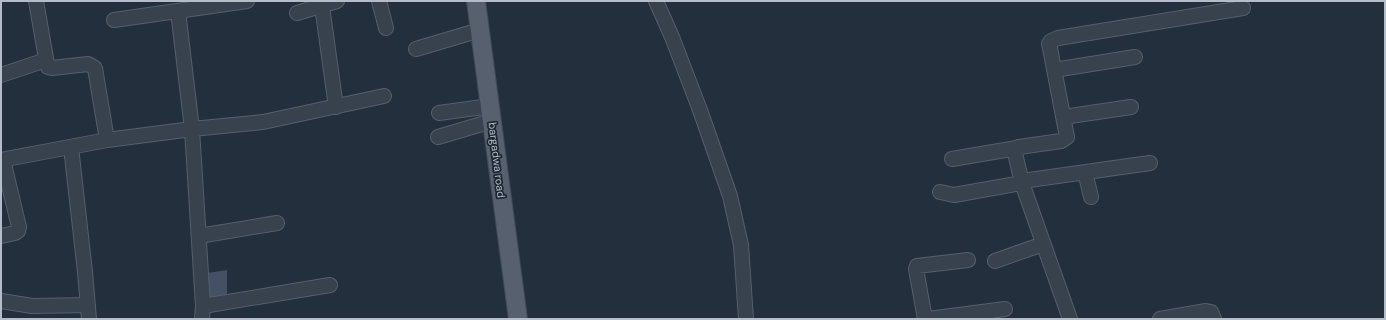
<svg xmlns="http://www.w3.org/2000/svg" width="1386" height="320" font-family="'DM Sans',sans-serif">
	<style>
		.building { fill: #455162 }
		.lines { fill: none; stroke-linecap: round; stroke-linejoin: round }
		.minor-casing { stroke: #565f6c; stroke-width: 16 }
		.major-casing { stroke: #414a57; stroke-width: 20 }
		.minor { stroke: #38414e; stroke-width: 14 }
		.major { stroke: #56606e; stroke-width: 18 }
		.labels { text-anchor: middle; dominant-baseline: central; stroke-width: 3.5; stroke-linejoin: round; paint-order: stroke }
		.street-label { font-size: 11px; fill: #b4bcc9; stroke: #1d2633 }
	</style>
	<rect width="100%" height="100%" fill="#242f3e"/>
	<path class="building" d="M227,270V296L210,299L208,273Z"/>
	<g class="lines">
		<g class="minor-casing">
			<path id="minor" d="M36,1L47,64L48,67L52,68L88,64L95,68L107,140
				M379,1L386,28
				M656,1L672,37L700,110L730,196L741,245L746,319
				M322,6L336,107
				M178,11L192,129L203,306L202,319
				M297,13L337,1
				M114,20L247,1
				M416,49L480,30
				M1054,70L1135,57
				M1,75L46,60
				M439,113L490,106
				M1063,117L1131,107
				M438,137L492,121
				M71,147L85,272L89,319
				M952,159L1017,148
				M1,160L107,140L192,129L263,122L384,96
				M1085,172L1091,197
				M1022,181L1150,163
				M940,192L954,195L1022,183
				M1,236L15,233L18,231L19,227L3,160
				M199,236L277,223
				M995,261L1043,244
				M1,301L32,306L88,305
				M203,306L330,285
				M925,319L916,269L917,266L968,260
				M928,319L1005,309
				M1070,319L1022,183L1015,153L1017,148L1019,147L1061,141L1067,137L1050,48L1049,44L1051,41L1058,38L1243,8
				M1160,319L1206,311L1211,312L1214,319"/>
		</g>
		<g class="major-casing">
			<path id="major" d="M476,1L518,319"/>
		</g>
		<use href="#minor" class="minor"/>
		<use href="#major" class="major"/>
	</g>
	<g class="labels">
		<g class="street-label">
			<text transform="translate(497 160) rotate(83)">bargadwa road</text>
		</g>
	</g>
	<rect width="1386" height="320" fill="none" stroke="#b4bcc9" stroke-width="4"/>
</svg>
